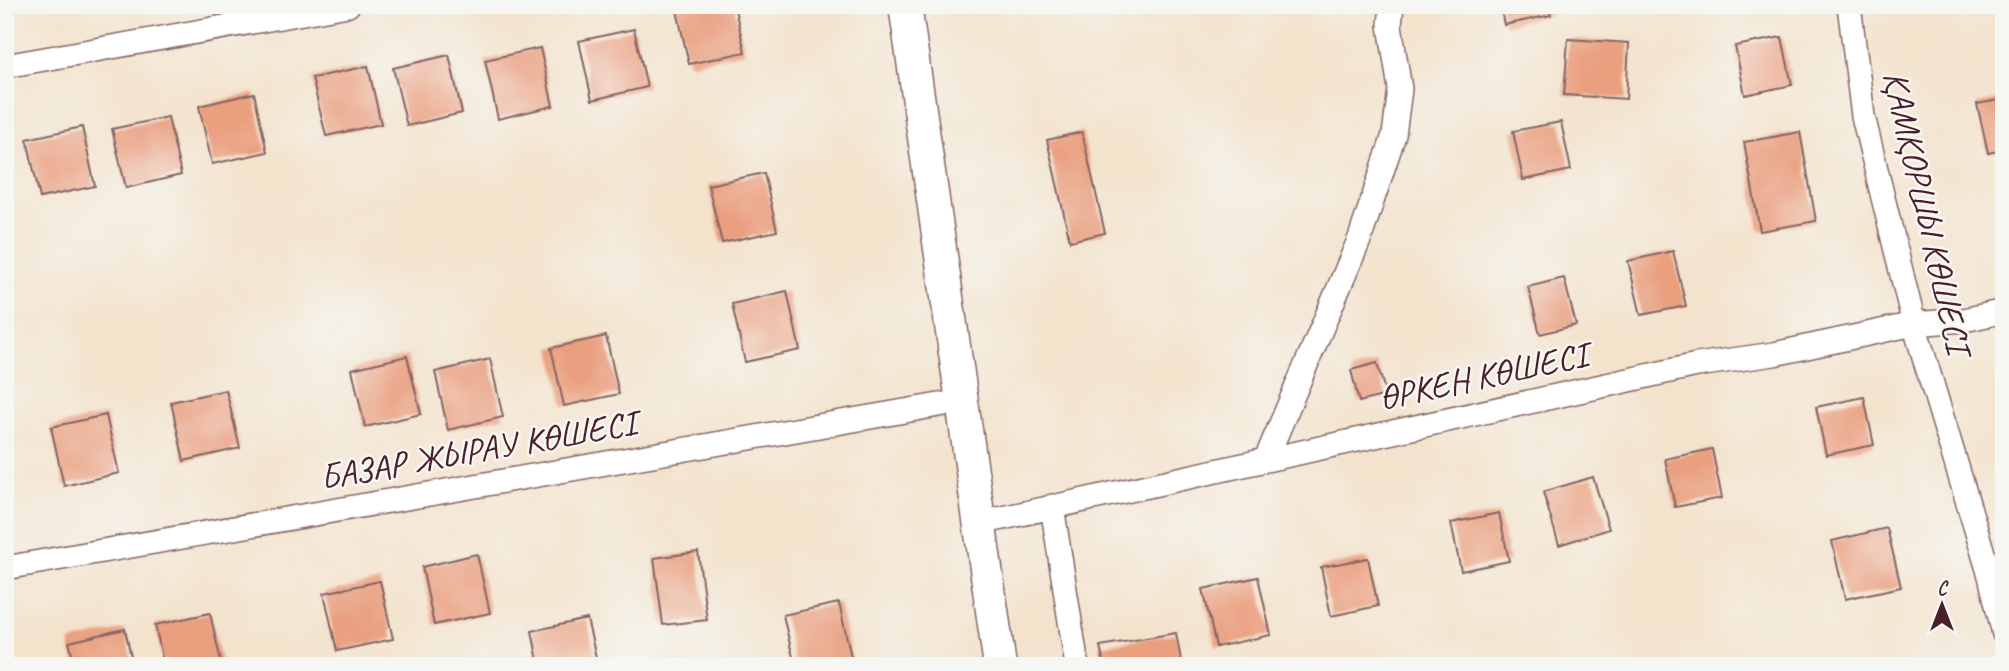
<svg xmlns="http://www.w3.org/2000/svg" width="2009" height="671" font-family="Caveat,sans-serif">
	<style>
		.building { fill: #ea9f7f }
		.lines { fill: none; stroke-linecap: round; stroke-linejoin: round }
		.street-casing { stroke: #856464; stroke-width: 26 }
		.secondary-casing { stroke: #856464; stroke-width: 35 }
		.street { stroke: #fff; stroke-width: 23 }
		.secondary { stroke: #fff; stroke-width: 32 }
		.labels { text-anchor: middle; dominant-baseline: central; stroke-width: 5; stroke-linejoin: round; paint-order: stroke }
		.street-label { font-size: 35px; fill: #4a1f2b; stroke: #f6f6f2 }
	</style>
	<rect width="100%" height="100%" fill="#f6f6f2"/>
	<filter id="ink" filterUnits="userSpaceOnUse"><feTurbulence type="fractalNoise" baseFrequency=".0143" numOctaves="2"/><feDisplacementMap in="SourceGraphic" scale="14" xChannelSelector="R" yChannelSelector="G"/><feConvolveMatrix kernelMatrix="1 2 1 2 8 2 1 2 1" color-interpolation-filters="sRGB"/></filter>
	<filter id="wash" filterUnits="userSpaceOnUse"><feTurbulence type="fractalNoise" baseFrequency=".00686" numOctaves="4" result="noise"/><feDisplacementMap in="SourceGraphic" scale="28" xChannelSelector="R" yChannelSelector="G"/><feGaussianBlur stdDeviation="1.57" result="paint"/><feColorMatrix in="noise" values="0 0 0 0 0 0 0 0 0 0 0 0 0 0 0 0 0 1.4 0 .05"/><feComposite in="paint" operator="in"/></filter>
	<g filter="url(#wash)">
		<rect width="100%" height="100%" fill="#f3e3cd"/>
		<g id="blocks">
			<path class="building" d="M734,5L745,52L689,64L676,6Z
				M1500,5H1549L1551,15L1504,25Z
				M634,29L647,87L592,100L579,41Z
				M1782,37L1792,85L1745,95L1735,46Z
				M1568,39L1629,43L1626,99L1564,95Z
				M540,48L553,106L498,119L485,60Z
				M449,55L462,113L407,126L393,68Z
				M368,66L381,124L326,136L312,78Z
				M254,93L267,152L212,164L199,106Z
				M2004,99V150L1988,153L1977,104Z
				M168,117L181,175L126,188L112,129Z
				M1561,122L1571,170L1523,180L1513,131Z
				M82,127L95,186L40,198L27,139Z
				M1082,132L1105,233L1070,241L1047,140Z
				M1800,132L1816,221L1760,231L1744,142Z
				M764,173L777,231L722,243L708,185Z
				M1673,251L1686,306L1641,315L1628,261Z
				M1564,278L1576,325L1540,334L1528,287Z
				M787,291L800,350L745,362L732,304Z
				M606,336L619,394L564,406L551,348Z
				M407,356L421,414L365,427L352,369Z
				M490,359L503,417L448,430L435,372Z
				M1377,363L1386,395L1359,402L1351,370Z
				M226,390L240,448L184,461L171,402Z
				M1864,397L1874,445L1826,455L1816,407Z
				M106,415L119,473L64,486L51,427Z
				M1712,449L1722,498L1675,507L1665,459Z
				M1593,477L1609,529L1559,545L1543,492Z
				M1499,513L1509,561L1461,571L1451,523Z
				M1887,528L1901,587L1845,599L1832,541Z
				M698,552L707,620L663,625L654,558Z
				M477,554L490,613L434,625L422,567Z
				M1368,558L1378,606L1331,616L1321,567Z
				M1258,577L1271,635L1216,647L1203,589Z
				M380,581L393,639L337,651L324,593Z
				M839,603L852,661L831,666H795L783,615Z
				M210,613L222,666H164L155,625Z
				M587,619L598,666H539L532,631Z
				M125,629L133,666H75L69,642Z
				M1176,633L1182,666H1104L1100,646Z"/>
		</g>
	</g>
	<g filter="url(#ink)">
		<use href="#blocks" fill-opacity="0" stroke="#856464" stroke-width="2"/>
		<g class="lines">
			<g class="street-casing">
				<path id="street" d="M1849,5L1863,116L1914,324L1990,576L2004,634
					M5,66L348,5
					M1266,459L1360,238L1394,135L1400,89L1390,25L1392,5
					M1052,506L1077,666
					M980,523L1697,365L1774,354L1914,324L1964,320L2004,311
					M5,568L962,401"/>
			</g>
			<g class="secondary-casing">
				<path id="secondary" d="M905,5L1000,666"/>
			</g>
			<use href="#street" class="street"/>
			<use href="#secondary" class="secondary"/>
		</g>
	</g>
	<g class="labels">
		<g class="street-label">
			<text transform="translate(1927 212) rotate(77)">ҚАМҚОРШЫ КӨШЕСІ</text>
			<text transform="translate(1483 376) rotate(-12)">ӨРКЕН КӨШЕСІ</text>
			<text transform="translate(478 450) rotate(-10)">БАЗАР ЖЫРАУ КӨШЕСІ</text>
		</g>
	</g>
	<rect width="2009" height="671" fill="none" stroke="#f6f6f2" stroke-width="28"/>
	<g transform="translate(1942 605)" stroke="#f6f6f2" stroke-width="5" paint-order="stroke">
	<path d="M0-5L12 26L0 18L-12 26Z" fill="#4a1f2b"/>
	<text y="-10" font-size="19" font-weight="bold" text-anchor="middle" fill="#4a1f2b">С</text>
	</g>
</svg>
